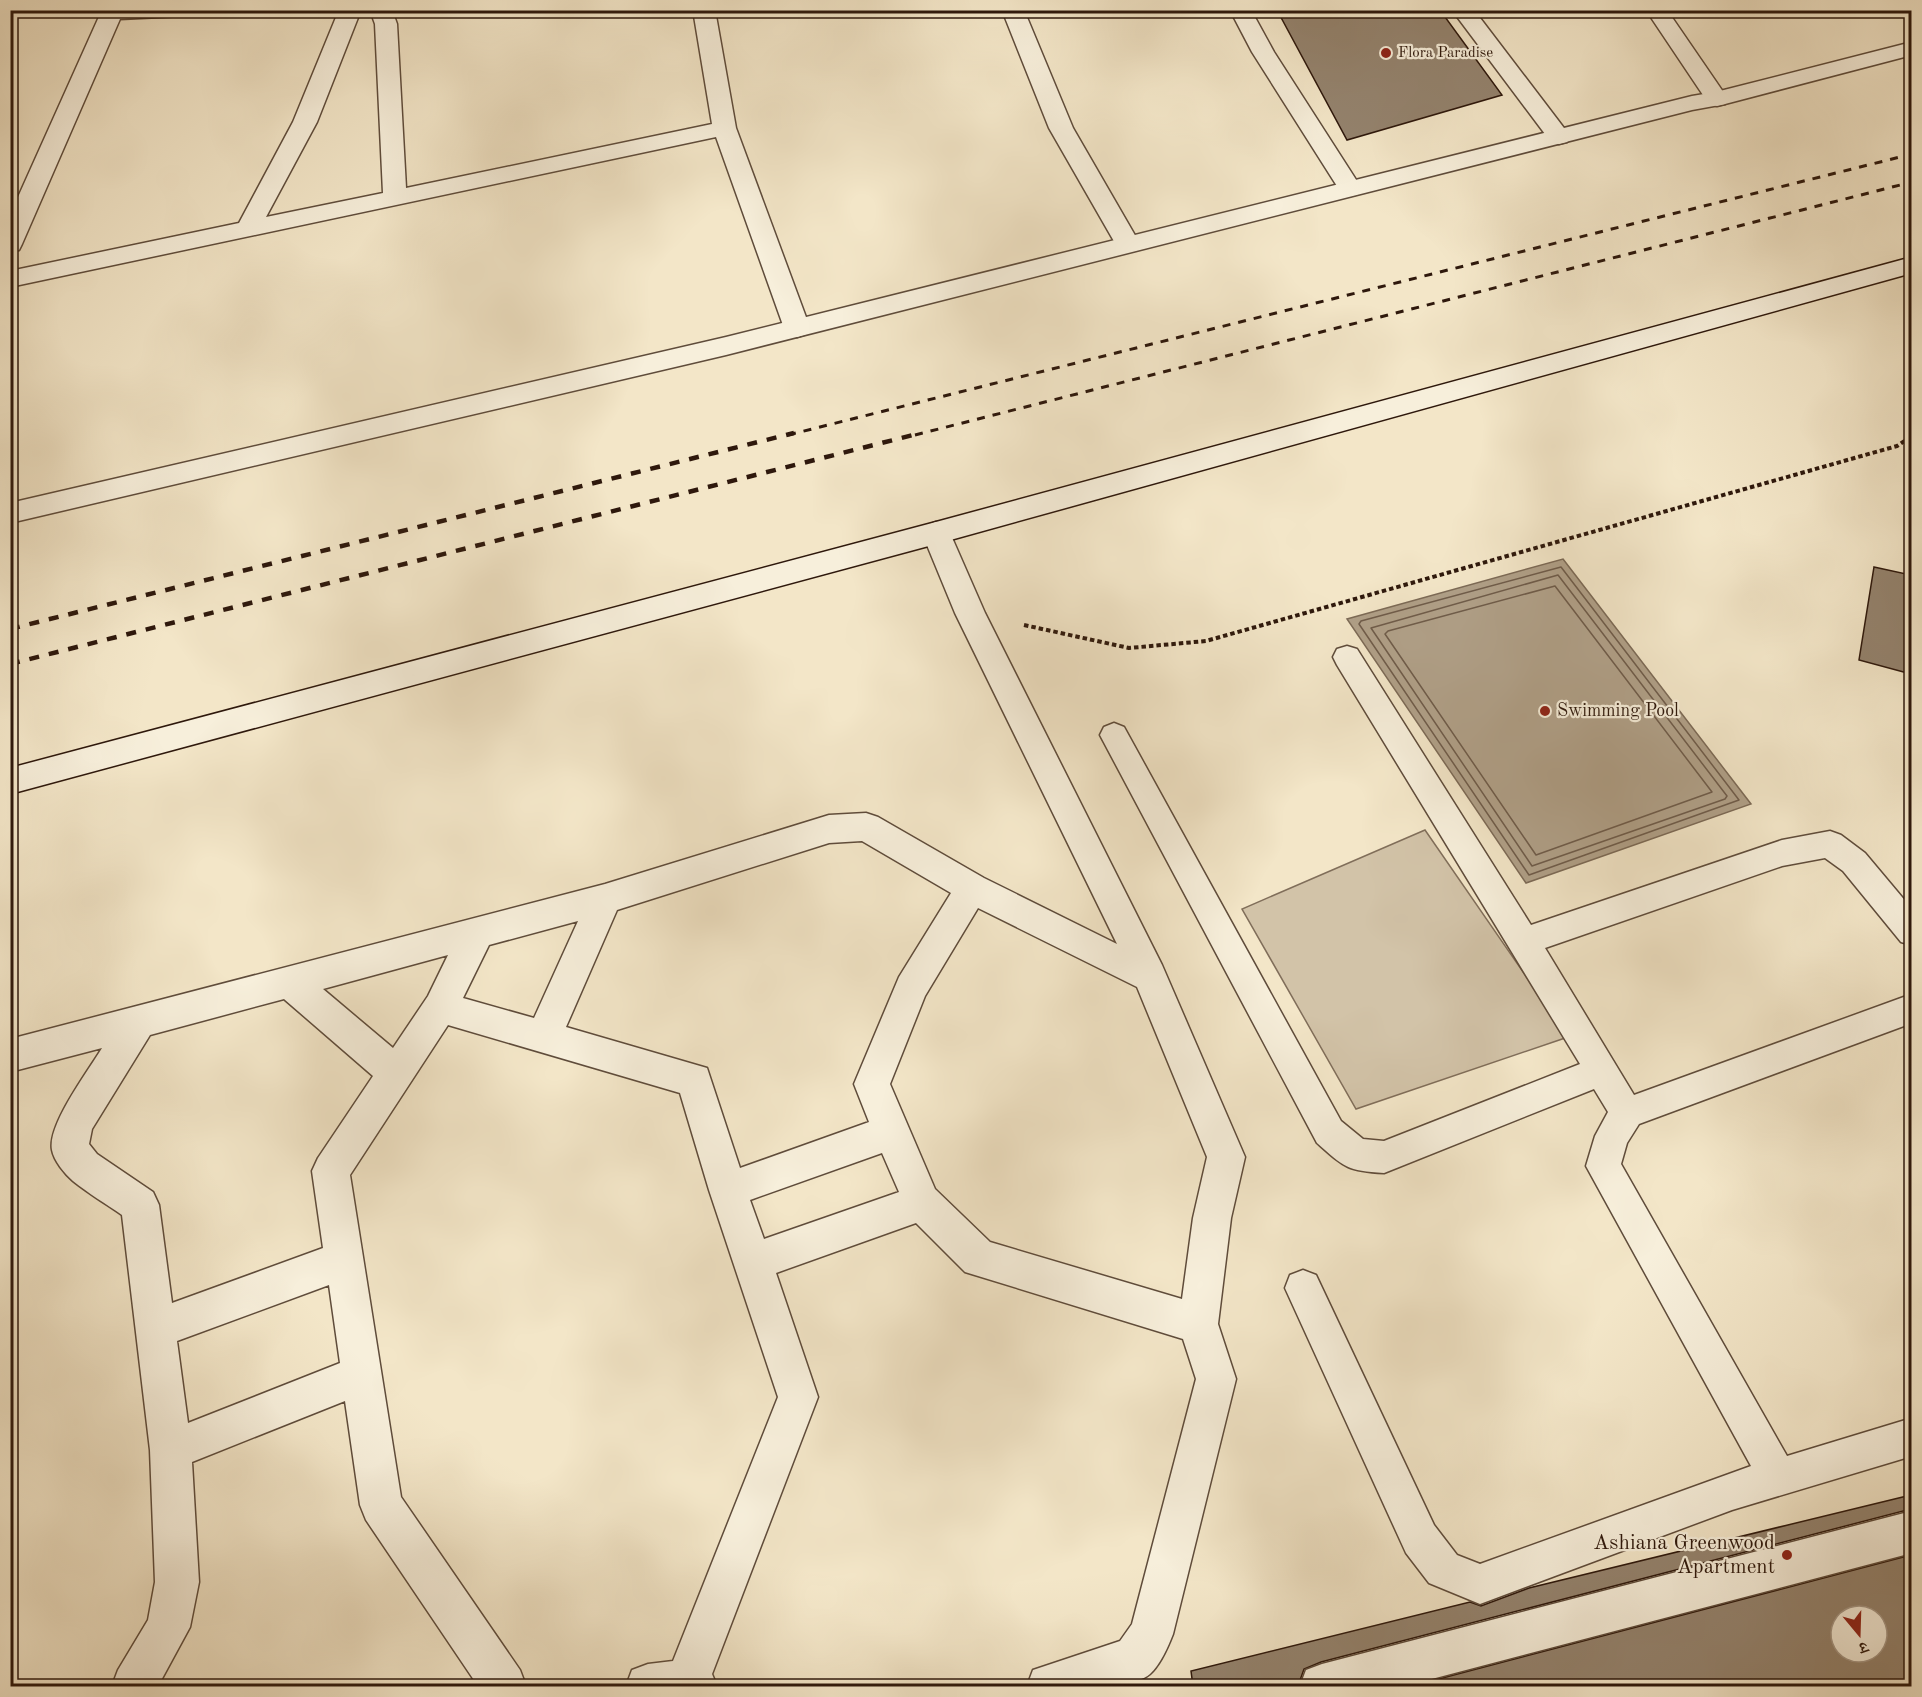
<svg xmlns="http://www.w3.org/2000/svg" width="1922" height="1697" font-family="'Old Standard TT','Noto Serif Devanagari',serif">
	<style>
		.green { fill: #d2c3a8; stroke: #806e5a; stroke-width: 1.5 }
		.water { fill: #b0a088; stroke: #7c6a56; stroke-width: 1.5 }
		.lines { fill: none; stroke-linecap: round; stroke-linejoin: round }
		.shore { stroke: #6f5c4a; stroke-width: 1.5 }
		.building { fill: #94836e; stroke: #2e180c; stroke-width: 1.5; fill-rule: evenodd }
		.service-casing { stroke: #5f4c3b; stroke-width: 3 }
		.minor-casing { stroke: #5f4c3b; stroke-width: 3 }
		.tertiary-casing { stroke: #5f4c3b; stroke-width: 3 }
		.secondary-casing { stroke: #2e180c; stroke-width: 3 }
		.path { stroke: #2e180c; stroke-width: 4; stroke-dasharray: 4.5 3; stroke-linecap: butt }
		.service { fill: #f7efdb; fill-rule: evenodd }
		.minor { fill: #f7efdb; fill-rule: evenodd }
		.tertiary { fill: #f7efdb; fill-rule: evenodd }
		.secondary { fill: #f7efdb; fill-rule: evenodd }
		.rail-far1 { stroke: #2e180c; stroke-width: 3; stroke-dasharray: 8 8; stroke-linecap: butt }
		.rail { stroke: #2e180c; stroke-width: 4.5; stroke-dasharray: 10 10; stroke-linecap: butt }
		.poi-dot { fill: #8f2418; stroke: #f7efdb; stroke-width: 2 }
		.labels { text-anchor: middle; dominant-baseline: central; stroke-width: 4.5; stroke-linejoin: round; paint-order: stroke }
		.far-poi-label { font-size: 15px; fill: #2e180c; stroke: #f7efdb; text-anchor: start }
		.poi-label { font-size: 18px; fill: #2e180c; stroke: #f7efdb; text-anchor: start }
		.near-poi-label { font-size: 21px; fill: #2e180c; stroke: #f7efdb; text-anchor: end }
	</style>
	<rect width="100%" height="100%" fill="#f3e6c8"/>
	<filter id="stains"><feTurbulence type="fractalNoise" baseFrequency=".00333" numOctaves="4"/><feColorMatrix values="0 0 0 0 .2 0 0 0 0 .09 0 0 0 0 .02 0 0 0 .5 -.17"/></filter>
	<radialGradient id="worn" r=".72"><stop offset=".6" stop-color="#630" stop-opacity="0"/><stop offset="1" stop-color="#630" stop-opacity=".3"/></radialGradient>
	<path class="green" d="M1425,830L1568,1037L1356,1109L1242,909Z"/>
	<path class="water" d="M1563,559L1751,804L1526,883L1347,619Z"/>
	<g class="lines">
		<path class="shore" d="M1561,567L1739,800L1529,875L1359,624L1361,621Z
			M1558,575L1727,796L1725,799L1532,866L1371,628Z
			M1555,586L1712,792L1536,855L1385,634L1388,631Z"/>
	</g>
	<path class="building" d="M1277,10H1440L1502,95L1347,140Z
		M1874,567L1911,575V674L1859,660Z
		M1911,1495V1509L1321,1662L1304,1669L1298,1686H1193L1191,1671L1470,1602L1481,1606L1529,1588Z
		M1911,1555V1686H1412ZM1841,1616H1877V1652H1841Z"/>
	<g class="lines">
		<g class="service-casing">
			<path id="service" d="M1347,646L1357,649L1531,925L1782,840L1830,831L1841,835L1865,853L1912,909V945L1901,942L1843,871L1825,858L1782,866L1545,948L1634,1095L1912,994V1023L1639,1124L1627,1143L1621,1164L1787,1456L1912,1418V1456L1732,1510L1480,1604L1429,1583L1406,1553L1285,1288L1290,1275L1303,1270L1316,1275L1434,1525L1457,1555L1480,1564L1751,1466L1586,1166L1595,1136L1608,1112L1594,1089L1384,1173C1347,1171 1344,1167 1317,1143L1100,735L1104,727L1114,723L1124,727L1341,1121L1363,1139L1384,1141L1580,1064L1337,665L1333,657L1337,649Z"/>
		</g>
		<g class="minor-casing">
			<path id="minor" d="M102,10H193L191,15L183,16L120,19L22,244L19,250L10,252V215Z
				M339,10H361L317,122L266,217L383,193L375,24L370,10H392L397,24L406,188L712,124L693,10H715L736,128L810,328L806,334L797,337L788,334L784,328L716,137L10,287V271L239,223L293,122Z
				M1002,10H1024L1073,128L1140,244L1137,250L1128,252L1119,250L1049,128Z
				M1230,10H1251L1274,52L1362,189L1358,194L1350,196L1342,194L1252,52Z
				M1452,10H1474L1567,132L1571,137L1567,142L1559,144L1551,142Z
				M1646,10H1667L1728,99L1725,104L1717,106L1709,104Z
				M936,522L946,526L950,533L985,613L1162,965L1245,1157L1231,1218L1218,1324L1236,1379L1173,1634C1168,1647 1160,1665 1150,1674C1131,1691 1052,1689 1027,1686L1033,1670L1120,1641L1132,1624L1196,1379L1183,1339L965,1272L916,1223L776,1273L818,1397L712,1674L717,1686H626L632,1670L648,1664L673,1661L778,1397L709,1190L680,1093L448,1025L350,1175L401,1497L520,1670L526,1686H478L366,1520L360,1505L345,1401L192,1462L199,1582L190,1627L158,1686H112L118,1670L148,1620L155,1582L150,1450L122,1215C106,1204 88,1193 73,1181C65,1174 54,1161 52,1150C47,1125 89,1070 102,1048L10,1072V1039L605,884L829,815L866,813L878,817L984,878L1117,944L955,613L922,533L926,526ZM862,841L951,893L899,977L854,1084L869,1122L740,1168L707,1068L566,1027L617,910L829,843ZM978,908L1137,987L1207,1157L1193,1218L1182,1299L990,1242L935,1189L890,1084L925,996ZM578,921L534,1018L463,998L489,945ZM448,955L428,996L393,1048L323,989ZM284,999L373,1076L318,1158L312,1171L323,1248L172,1303L159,1205L153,1192L97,1154L89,1144L92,1129L150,1035ZM882,1153L899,1192L764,1239L750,1200ZM329,1285L340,1363L188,1423L177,1341Z
				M1912,1511V1553L1405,1686H1300L1306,1670L1322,1664Z"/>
		</g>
		<g class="tertiary-casing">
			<path id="tertiary" d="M1912,42V55L1725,104L1692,110L726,355L10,523V503L726,337L1692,96L1716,92Z"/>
		</g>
		<g class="secondary-casing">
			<path id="secondary" d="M1912,257V273L936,544L10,794V768L936,522Z"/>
		</g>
		<path class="path" d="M1024,625L1129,648L1206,641L1897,446L1912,436"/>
		<use href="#service" class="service"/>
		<use href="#minor" class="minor"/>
		<use href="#tertiary" class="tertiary"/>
		<use href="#secondary" class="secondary"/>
		<path class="rail-far1" d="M788,435L1912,154
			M915,435L1912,182"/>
		<path class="rail" d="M10,629L794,433
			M10,664L921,433"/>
	</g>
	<g class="poi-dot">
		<circle cx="1386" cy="53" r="6"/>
		<circle cx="1545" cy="711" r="6"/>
		<circle cx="1787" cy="1555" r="6"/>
	</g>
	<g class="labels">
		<g class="far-poi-label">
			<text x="1398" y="53">Flora Paradise</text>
		</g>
		<g class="poi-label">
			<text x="1557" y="711">Swimming Pool</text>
		</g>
		<g class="near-poi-label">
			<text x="1775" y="1543">Ashiana Greenwood<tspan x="1775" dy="24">Apartment</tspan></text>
		</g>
	</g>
	<rect width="1922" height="1697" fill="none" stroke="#f3e6c8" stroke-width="36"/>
	<rect x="12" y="12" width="1898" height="1673" fill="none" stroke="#2e180c" stroke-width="3"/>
	<rect x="18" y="18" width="1886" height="1661" fill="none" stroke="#2e180c" stroke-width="1.5"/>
	<g transform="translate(1859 1634) rotate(161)"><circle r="28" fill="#f7efdb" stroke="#a79988" stroke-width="1.5"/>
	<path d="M0-4.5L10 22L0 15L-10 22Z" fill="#8f2418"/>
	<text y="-9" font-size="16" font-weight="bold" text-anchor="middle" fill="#2e180c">उ</text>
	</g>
	<rect width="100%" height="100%" filter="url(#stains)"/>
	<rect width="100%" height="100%" fill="url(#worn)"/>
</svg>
